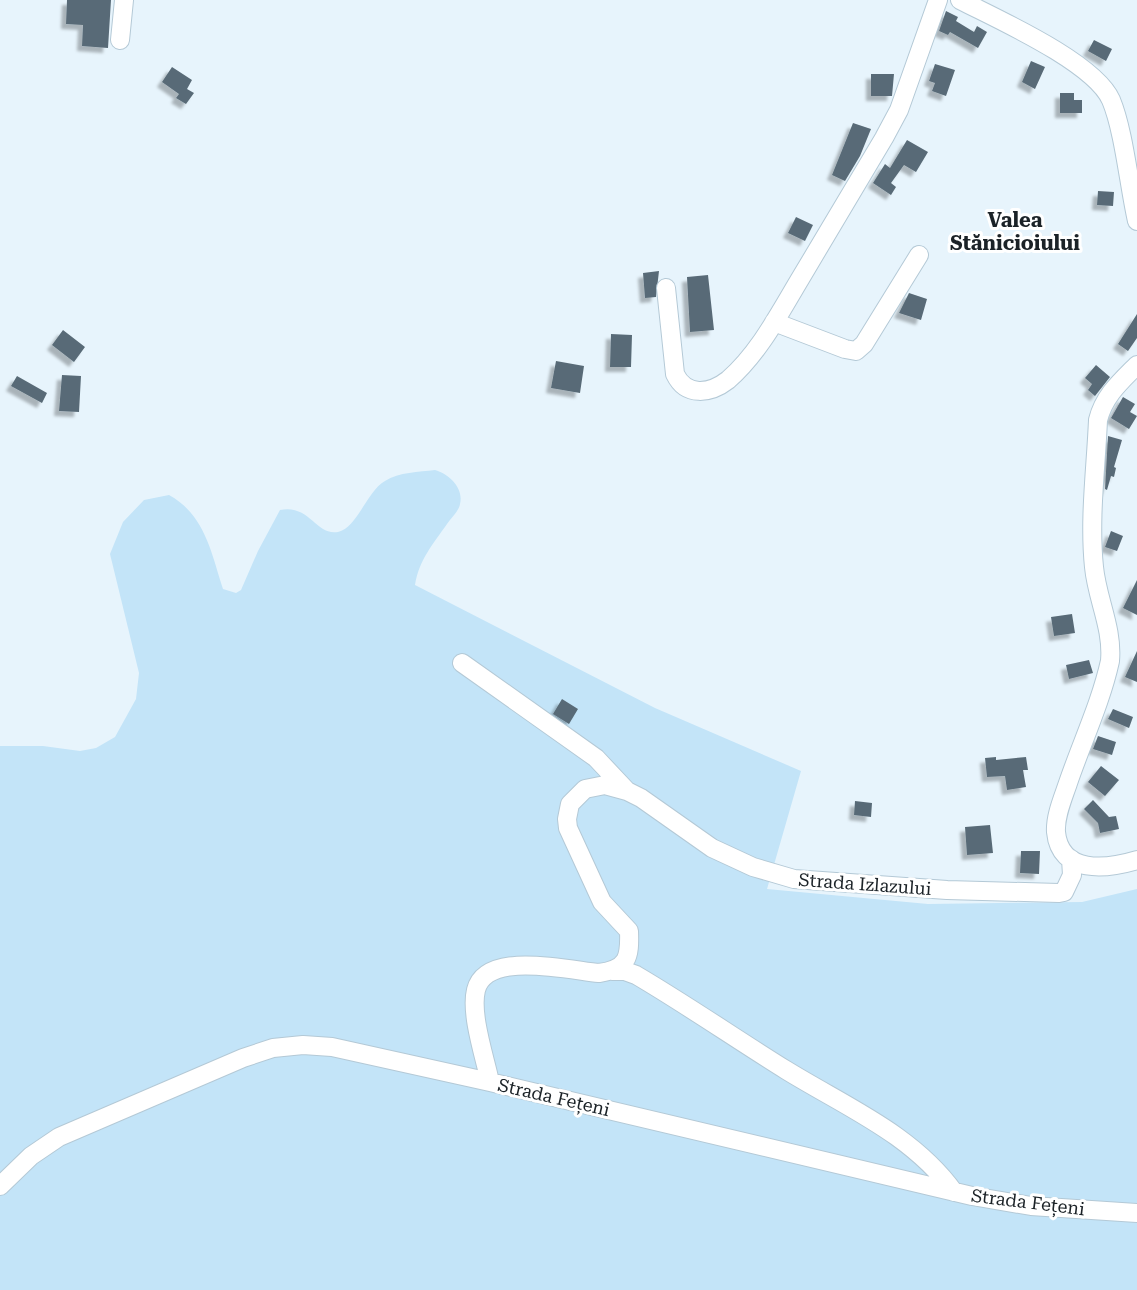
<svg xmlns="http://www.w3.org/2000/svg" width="1137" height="1290" font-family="'Roboto Serif',serif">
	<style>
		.green { fill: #c3e4f8 }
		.building { fill: #596b77; filter: url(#shadow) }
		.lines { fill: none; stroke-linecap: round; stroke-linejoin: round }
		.minor-casing { stroke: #b4c9d6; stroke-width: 20 }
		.minor { stroke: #fff; stroke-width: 18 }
		.labels { text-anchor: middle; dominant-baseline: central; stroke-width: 6; stroke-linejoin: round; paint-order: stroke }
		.street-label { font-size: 18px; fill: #1b2227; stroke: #fff }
		.neighbourhood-label { font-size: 20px; font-weight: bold; fill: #1b2227; stroke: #fff }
	</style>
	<defs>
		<filter id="shadow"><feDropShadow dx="-5" dy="5" stdDeviation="1.5" flood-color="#0004"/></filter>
	</defs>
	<rect width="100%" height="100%" fill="#e7f4fc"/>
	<path class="green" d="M435,470C449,474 464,488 460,504C459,511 451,518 447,524C433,544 419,560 415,585L655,708L801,771L767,889L928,904L1082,902L1137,889V1290H0V746H43L80,751L96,748L115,737L136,699L139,673L110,554L123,522L144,500L169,495C205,515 211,552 223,589L236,593L241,590L258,551L280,510C310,504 316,536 338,532C357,528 367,491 385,481C399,472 419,472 435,470Z"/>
	<path class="building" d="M67,0H111L108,48L82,46L83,25L66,24Z
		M946,11L958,17L956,21L974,32L977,26L987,32L978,48L950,32L948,35L939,31Z
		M1094,40L1112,49L1106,61L1088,51Z
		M1031,61L1045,67L1035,89L1022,82Z
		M935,64L955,70L946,96L932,91L935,83L929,81Z
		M172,67L192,80L187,89L194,93L186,104L176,98L179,94L162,82Z
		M871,74H894L892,96H871Z
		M1060,93H1074V100H1082V113H1060Z
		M853,123L871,129L860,156L845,181L832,175Z
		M907,140L928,152L916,172L904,165L891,183L896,187L891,195L873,183L885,164L890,168Z
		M1098,191L1114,192L1113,206L1097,205Z
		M796,217L813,225L805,241L788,233Z
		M659,271L656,297L645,298L643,273Z
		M708,275L714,330L690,332L687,277Z
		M909,293L927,299L921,320L899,313Z
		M1137,314V338L1128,351L1118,344Z
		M63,330L85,347L74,362L52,345Z
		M611,334L632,335L631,367H610Z
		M556,361L584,366L580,393L551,388Z
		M1096,365L1110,377L1095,396L1088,390L1092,384L1085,378Z
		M62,375L81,376L79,412L59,411Z
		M17,376L47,393L42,403L11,386Z
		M1123,397L1135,404L1130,412L1137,416L1129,429L1111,418Z
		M1108,436L1122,440L1114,467L1116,468L1114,477L1111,476L1107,490L1105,489Z
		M1111,531L1123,536L1117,551L1105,547Z
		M1137,580V615L1123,608Z
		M1072,614L1075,633L1054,636L1051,617Z
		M1137,651V682L1125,677Z
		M1089,660L1093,673L1069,679L1066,665Z
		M562,699L578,709L569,724L553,714Z
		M1113,709L1133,717L1129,728L1108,719Z
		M1098,736L1116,742L1112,755L1093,749Z
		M996,757V760L1026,757L1028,770H1023L1026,787L1007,790L1005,776L987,777L985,758Z
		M1101,766L1119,780L1105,796L1088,782Z
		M1093,800L1109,817L1116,816L1119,829L1100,833L1098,823L1084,809Z
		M855,801L872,803L871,817L854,815Z
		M990,825L993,853L967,855L965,827Z
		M1021,851H1040L1039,874L1020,873Z"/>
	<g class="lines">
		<g class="minor-casing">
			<path id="minor" d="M960,0C997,19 1094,62 1111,100C1124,131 1129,186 1137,221
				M120,40L124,0
				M666,288L675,374C686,397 710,394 728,380C759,353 779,314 800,279C828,232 856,185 884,138L899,110L938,0
				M774,322L845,349L856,351L864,344L919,255
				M1137,365C1120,382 1104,396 1098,420C1096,468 1089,518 1094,567C1097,599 1113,628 1110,661C1101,702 1082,742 1068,783C1063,798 1055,816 1056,832C1060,875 1107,869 1137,860
				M462,663L596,758L627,791
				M612,971H625L636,975C687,1005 736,1039 786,1070C846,1107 912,1134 954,1192
				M490,1082C485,1058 470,1014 476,990C486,950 568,970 599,973C628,969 630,957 629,931L602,902L568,828L567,819L570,804L585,789L605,785L627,791L641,798L712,848L753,867L794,879L947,890L1059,893L1064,892L1072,875L1071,859
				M0,1186L31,1156L59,1137L243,1058L273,1048L303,1045L332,1047L490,1082L972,1196L1031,1206L1137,1213"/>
		</g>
		<use href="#minor" class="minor"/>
	</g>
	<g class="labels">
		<g class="street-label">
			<text transform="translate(865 884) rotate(4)">Strada Izlazului</text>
			<text transform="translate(554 1097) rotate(13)">Strada Fețeni</text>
			<text transform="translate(1028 1202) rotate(7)">Strada Fețeni</text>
		</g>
		<g class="neighbourhood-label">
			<text x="1015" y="220">Valea<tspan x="1015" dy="23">Stănicioiului</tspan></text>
		</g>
	</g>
</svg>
